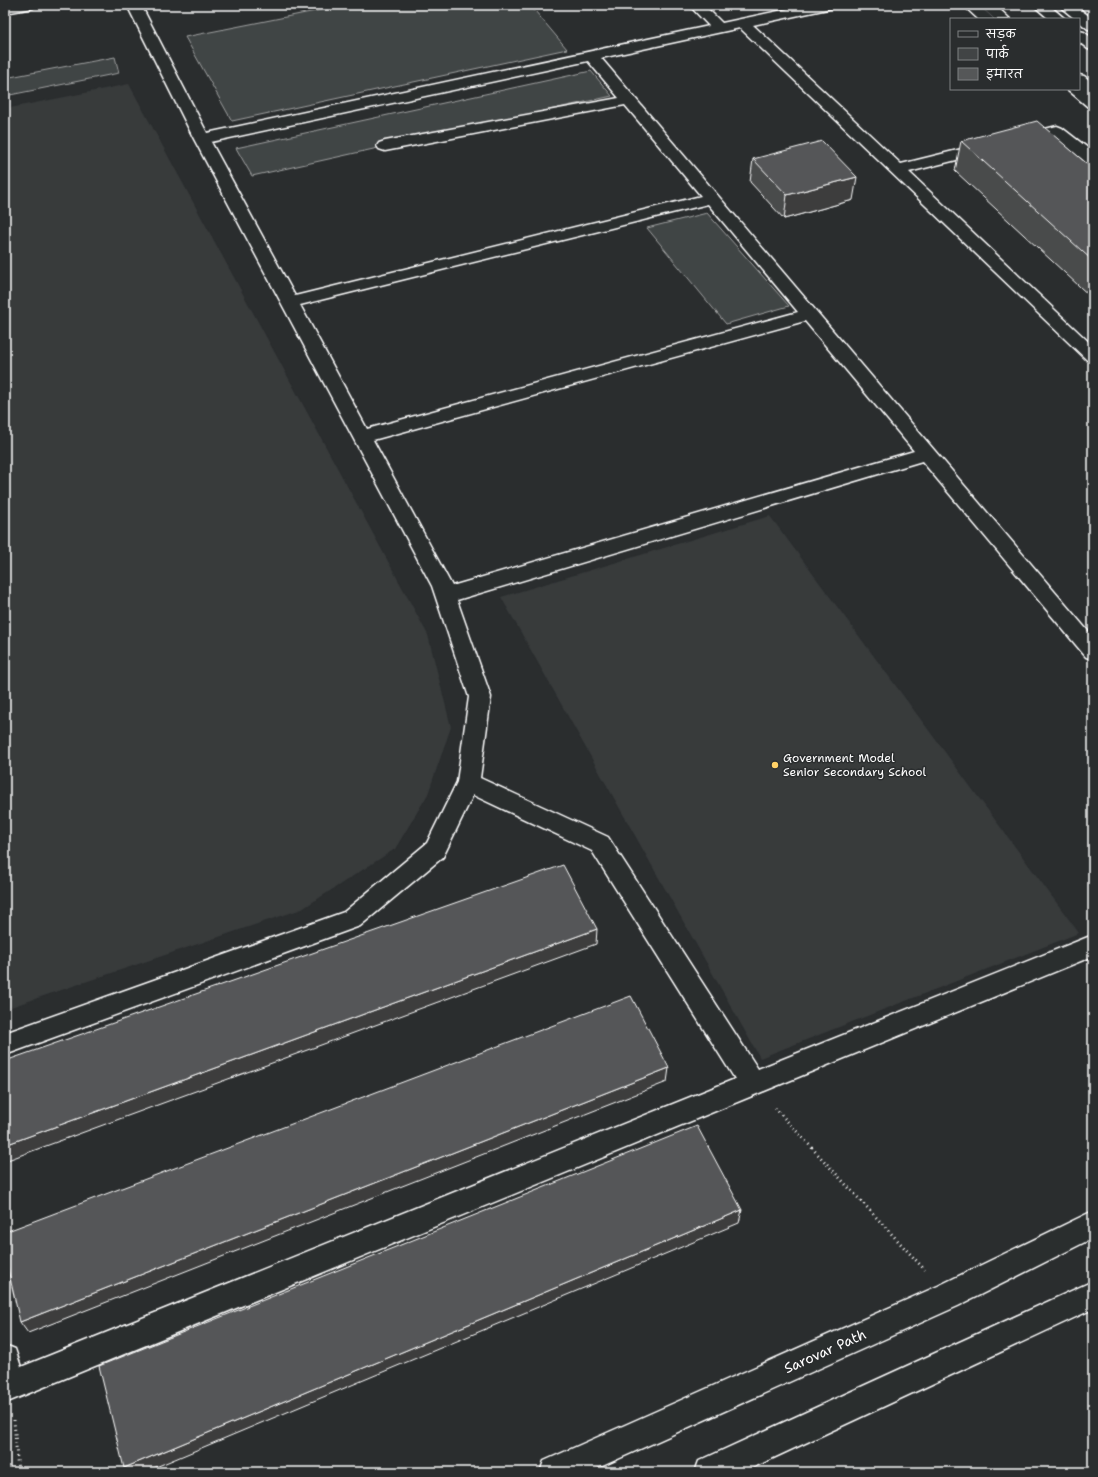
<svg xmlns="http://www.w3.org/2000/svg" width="1098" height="1477" font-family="'Shantell Sans','Playpen Sans Deva',sans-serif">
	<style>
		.built { fill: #373a3b }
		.green { fill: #414445; stroke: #a0a2a2 }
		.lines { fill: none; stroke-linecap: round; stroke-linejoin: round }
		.minor-casing { stroke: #fff; stroke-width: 3 }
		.major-casing { stroke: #fff; stroke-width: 3 }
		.path { stroke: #fff; stroke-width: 3; stroke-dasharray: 1 3.5; stroke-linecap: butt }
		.minor { fill: #2a2d2e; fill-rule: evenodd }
		.major { fill: #2a2d2e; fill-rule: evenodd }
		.wall { fill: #494b4c; stroke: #fff }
		.shaded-wall { fill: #3c3d3e; stroke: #fff }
		.building { fill: #555758; stroke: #fff }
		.poi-dot { fill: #ffd166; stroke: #2a2d2e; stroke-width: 1.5 }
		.labels { text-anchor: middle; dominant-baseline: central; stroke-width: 3; stroke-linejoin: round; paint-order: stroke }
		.poi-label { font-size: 12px; fill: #fff; stroke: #2a2d2e; text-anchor: start }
		.near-street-label { font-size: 14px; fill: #fff; stroke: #2a2d2e }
	</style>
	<rect width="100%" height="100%" fill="#2a2d2e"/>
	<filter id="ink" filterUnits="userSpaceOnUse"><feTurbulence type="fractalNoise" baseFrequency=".025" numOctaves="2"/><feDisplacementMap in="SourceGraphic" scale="8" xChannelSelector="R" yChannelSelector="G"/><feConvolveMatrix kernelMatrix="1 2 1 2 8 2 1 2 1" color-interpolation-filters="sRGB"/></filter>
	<g filter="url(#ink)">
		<path class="built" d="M129,84L428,635L451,727L428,794L395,849L302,909L5,1009V109Z
			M770,516L1079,933L760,1058L501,597Z"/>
		<path class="green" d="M346,5H530L567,49L232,121L185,37Z
			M115,57L119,73L5,96V78Z
			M591,71L612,96L252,176L236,148Z
			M707,213L789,306L726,324L647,228Z"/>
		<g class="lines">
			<g class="minor-casing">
				<path id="minor" d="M5,5H35L33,8L5,13Z
					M127,5H141L207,133L709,26L689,5H704L722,23L807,5H834L832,8L753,25L901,164L986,143L992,145L994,148L992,151L909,172L1093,346V362L1087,360L740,28L601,58L1093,637V659L1086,657L922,461L457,600L491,697L480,778L608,837L758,1069L1093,935V956L5,1403V1345L15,1349L21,1367L735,1079L592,851L473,795L443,857L360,926L5,1055V1033L344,912L427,843L457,782L469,697L432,586L194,139ZM588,61L619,98L385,141L379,143L377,146L379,149L385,151L625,105L701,196L295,296L211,142ZM708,204L798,312L367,429L300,305ZM805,321L914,451L452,586L373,440Z
					M963,5H979L994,19H978Z
					M1058,5H1074L1093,19V30L1088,29L1079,22V19H1075Z
					M1079,86L1093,97V109L1088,107L1067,89H1079Z
					M1057,126L1062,128L1093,152V165L1087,163L1054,136L1022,144L1017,142L1014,139L1017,136Z"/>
			</g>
			<g class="major-casing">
				<path id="major" d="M979,5H995L1010,19H994Z
					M1033,5H1049L1065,19H1049Z
					M1079,31L1084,32L1093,39V50L1088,49L1079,42Z
					M1079,75L1084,76L1093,83V95L1088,94L1079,87Z
					M1093,1211V1238L958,1306L589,1472H540L544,1461L938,1286Z
					M1093,1281V1309L743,1472H695L699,1461Z"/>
			</g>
			<path class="path" d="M775,1108L925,1270
				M14,1420L18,1472"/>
			<use href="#minor" class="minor"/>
			<use href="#major" class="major"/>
		</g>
		<path class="wall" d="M961,141L1093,169V299L955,171Z
			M753,159L853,200L784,219L750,182Z"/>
		<path class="shaded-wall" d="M857,177L853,200L784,219L787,195Z
			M597,929L596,944L5,1161V1145Z
			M669,1068L667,1082L28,1333L20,1322Z
			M742,1210L739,1223L144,1472H127L124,1468Z"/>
		<path class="building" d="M1037,121L1093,169V261L961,141Z
			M822,141L857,177L787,195L753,159Z
			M563,865L597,929L5,1145V1061Z
			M631,996L669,1068L20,1322L5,1256V1232Z
			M697,1126L742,1210L124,1468L99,1366Z"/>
	</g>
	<circle class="poi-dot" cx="775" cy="765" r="4"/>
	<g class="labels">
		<g class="poi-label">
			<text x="783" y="758">Government Model<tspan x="783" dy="14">Senior Secondary School</tspan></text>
		</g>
		<g class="near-street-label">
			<text transform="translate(825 1351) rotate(-24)">Sarovar Path</text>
		</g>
	</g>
	<rect width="1098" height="1477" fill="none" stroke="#2a2d2e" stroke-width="20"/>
	<rect x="10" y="10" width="1078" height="1457" fill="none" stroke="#fff" stroke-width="1.5" filter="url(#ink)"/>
	<rect x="950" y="18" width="130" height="72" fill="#2a2d2e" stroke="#7f8182"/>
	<rect x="958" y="31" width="20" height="6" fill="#2a2d2e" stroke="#7f8182"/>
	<text x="986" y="38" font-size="12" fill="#ffffff">सड़क</text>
	<rect x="958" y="48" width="20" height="12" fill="#414445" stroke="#7f8182"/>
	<text x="986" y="58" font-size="12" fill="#ffffff">पार्क</text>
	<rect x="958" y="68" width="20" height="12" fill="#555758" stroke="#7f8182"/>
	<text x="986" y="78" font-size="12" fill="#ffffff">इमारत</text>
</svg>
